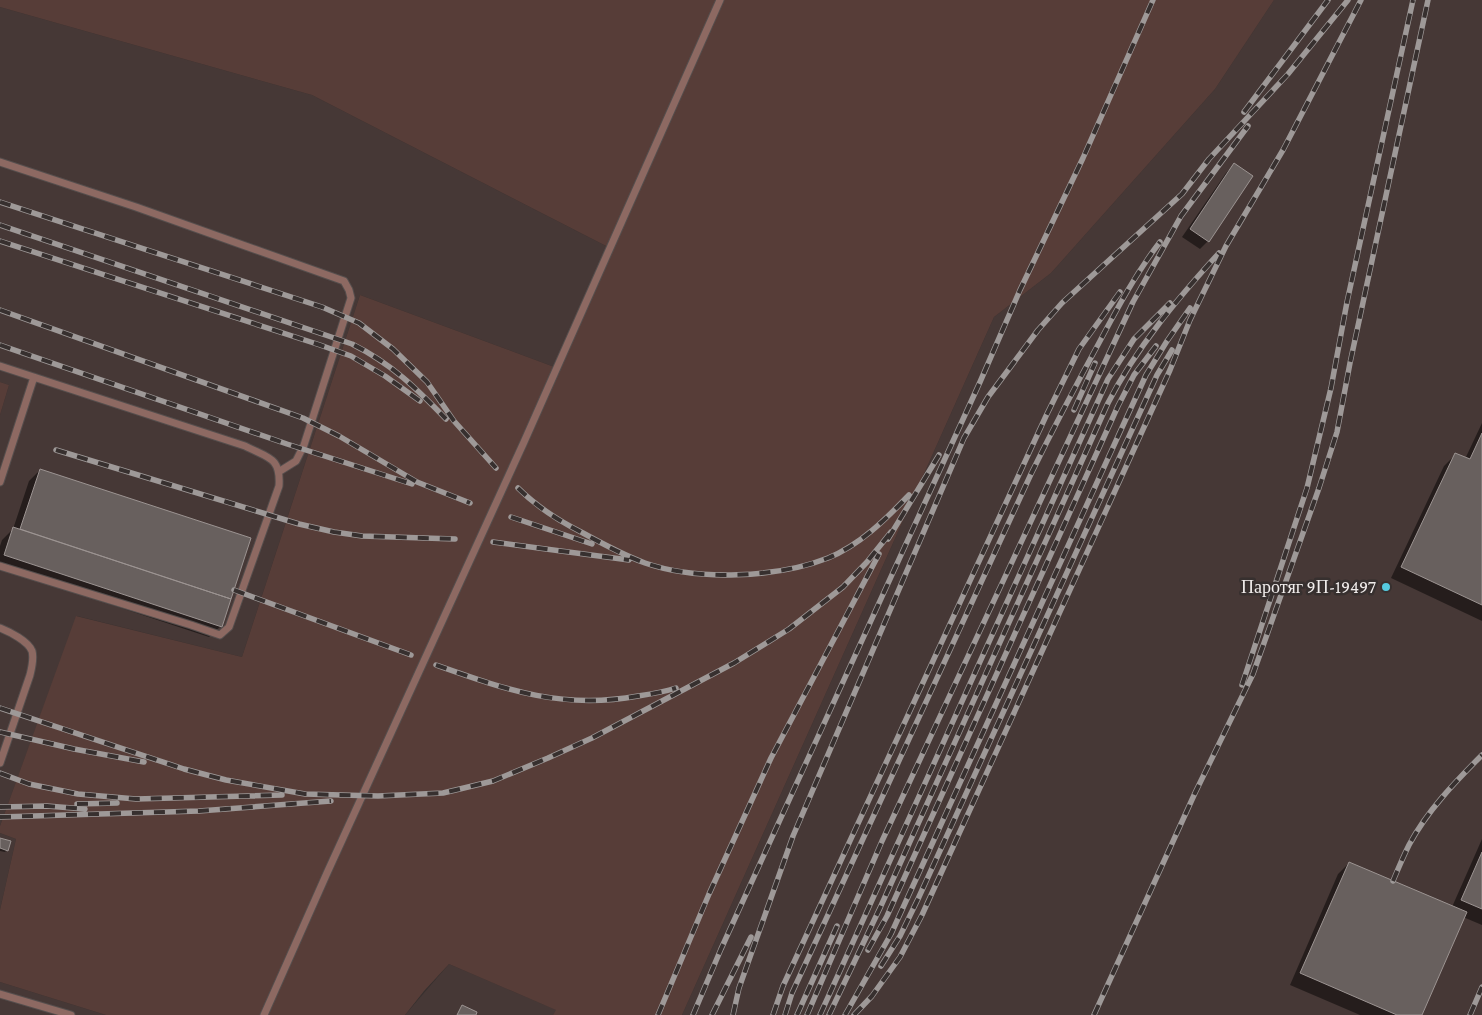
<svg xmlns="http://www.w3.org/2000/svg" width="1482" height="1015" font-family="'Crimson Pro',serif">
	<style>
		.built { fill: #463836 }
		.green { fill: #573d38 }
		.shadow { fill: #0007 }
		.building { fill: #68605e; stroke: #9c9492 }
		.lines { fill: none; stroke-linecap: round; stroke-linejoin: round }
		.lane-casing { stroke: #554e4d; stroke-width: 9 }
		.lane { stroke: #8d6962; stroke-width: 7 }
		.rail-casing { stroke: #9e9998; stroke-width: 5.5 }
		.rail { stroke: #37302f; stroke-width: 4; stroke-dasharray: 11; stroke-linecap: butt }
		.poi-dot { fill: #55cadf; stroke: #37302f; stroke-width: 2 }
		.labels { text-anchor: middle; dominant-baseline: central; stroke-width: 5; stroke-linejoin: round; paint-order: stroke }
		.poi-label { font-size: 18px; fill: #f1edec; stroke: #37302f; text-anchor: end }
	</style>
	<rect width="100%" height="100%" fill="#37302f"/>
	<path class="built" d="M1274,0H1482V1015H682L994,317L1051,273L1215,89Z
		M0,7L312,95L610,248L557,368L360,295L242,657L77,616L0,826V415L9,385L0,382Z
		M0,833L16,839L0,910Z
		M449,964L557,1010L553,1015H405Z
		M0,982L106,1015H0Z"/>
	<path class="green" d="M0,0H1274L1215,89L1051,273L994,317L682,1015H553L556,1010L449,964L424,991L405,1015H106L0,982V910L16,839L0,833V826L76,616L242,657L360,295L557,368L610,248L312,95L0,7Z
		M0,382L9,385L0,415Z"/>
	<path class="shadow" d="M1234,165L1208,241L1200,249L1182,237L1226,173Z
		M1482,423V621L1391,578L1444,466L1456,454L1465,459Z
		M40,470L250,539L221,626L209,637L0,568V546L2,540L13,529L29,481Z
		M1482,839V925L1463,917L1421,1015H1360L1290,985L1338,874L1349,863L1452,907Z
		M0,840L7,850L5,852L0,851Z"/>
	<path class="building" d="M1234,163L1253,176L1209,242L1190,229Z
		M1482,433V605L1401,567L1455,453L1470,459Z
		M40,469L251,538L231,599L20,529Z
		M13,527L231,599L222,627L4,555Z
		M0,838L11,841L8,851L0,848Z
		M1482,852V909L1461,900Z
		M1349,862L1467,912L1422,1015H1397L1300,973Z
		M462,1005L477,1012L476,1015H457Z"/>
	<g class="lines">
		<g class="lane-casing">
			<path id="lane" d="M0,162L136,207L344,281L349,290L351,298L304,445L296,461L280,471
				M0,366L245,446C268,458 281,457 279,486L229,627L220,635L191,625L0,566
				M0,482L34,377
				M0,628C10,632 28,641 32,651C34,658 32,667 30,675L0,763
				M0,994L71,1015
				M264,1015L327,873L524,442L720,0"/>
		</g>
		<use href="#lane" class="lane"/>
		<g class="rail-casing">
			<path id="rail" d="M1244,112L1328,0
				M0,202L322,307L359,323L393,349L427,382L454,421L496,468
				M0,225L352,344C392,364 416,388 446,419
				M0,241L320,345L351,356L385,376L420,401
				M0,310L303,418L339,436L417,482L470,503
				M0,345L287,444L412,484
				M1074,410L1095,363
				M56,450L299,524L334,532L362,536L455,539
				M518,488C537,507 559,521 583,533C603,544 623,555 645,563C697,581 777,578 828,558C860,545 886,519 909,495
				M511,517L592,544
				M888,539L939,455
				M493,542L629,560
				M234,590L411,655
				M436,665C507,690 562,710 638,696C651,694 664,692 676,688
				M1242,685L1307,488L1331,388L1347,302L1413,0
				M0,708L184,769L226,780L305,794L378,796L443,793L493,781L548,758L592,738L734,663L789,629L843,587L867,562L891,532
				M0,732L74,749L144,762
				M0,773L29,784L78,794L136,799L282,795
				M77,804L117,803
				M0,807L47,806L85,809
				M0,817L199,811L331,801
				M1393,881C1398,869 1403,857 1409,845C1427,811 1455,782 1482,755
				M868,950L887,916L1118,406L1134,375L1156,346
				M881,966L900,936L918,899L1157,375L1172,350
				M658,1015L709,894L771,758L879,554
				M693,1015L721,949L980,382L1020,290L1083,158L1153,0
				M712,1015L751,937
				M733,1015L739,988L793,836L964,438L988,397L1038,330L1062,303L1182,194L1209,159L1288,74L1348,0
				M773,1015L783,986L1046,416L1079,349L1120,292
				M785,1015L792,993L1031,474C1053,429 1076,385 1100,341C1118,307 1136,273 1160,242
				M797,1015L837,926
				M807,1015L882,841L1133,302L1181,216L1248,126
				M820,1015L1108,379L1134,339L1170,303
				M829,1015L880,908L1108,403C1136,348 1178,298 1219,253
				M845,1015L891,934L1146,375L1167,341L1190,308
				M854,1015L872,996L900,957L922,915L1170,370L1190,320L1226,246L1283,150L1361,0
				M1094,1015L1195,793L1253,674L1319,488L1337,432L1350,363L1428,0
				M1470,1015L1482,987"/>
		</g>
		<use href="#rail" class="rail"/>
	</g>
	<circle class="poi-dot" cx="1386" cy="587" r="5"/>
	<g class="labels">
		<g class="poi-label">
			<text x="1376" y="587">Паротяг 9П-19497</text>
		</g>
	</g>
</svg>
